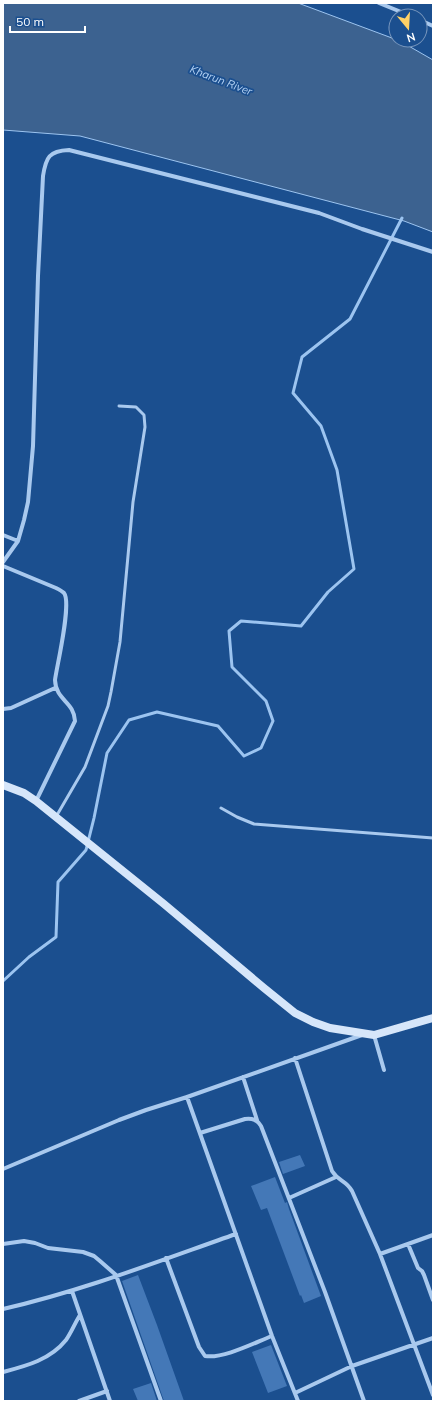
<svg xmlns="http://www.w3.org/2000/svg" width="436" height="1404" font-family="Mulish,sans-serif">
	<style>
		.water { fill: #3c6290; stroke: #9cc4f0 }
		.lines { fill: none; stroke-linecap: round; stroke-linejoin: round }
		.stream { stroke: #9cc4f0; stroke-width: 3 }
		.building { fill: #4478b7 }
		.lane { stroke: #a9c9ee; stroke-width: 3 }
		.street { stroke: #a9c9ee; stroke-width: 4 }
		.secondary { stroke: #d6e6fa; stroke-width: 8 }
		.labels { text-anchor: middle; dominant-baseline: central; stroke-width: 3.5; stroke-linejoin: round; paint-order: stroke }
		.water-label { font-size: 11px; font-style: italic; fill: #b5d3f5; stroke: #1b4f8f }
	</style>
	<rect width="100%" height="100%" fill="#1b4f8f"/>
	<path class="water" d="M3,3H298L400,41L433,60V232L404,221L80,136L3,130Z"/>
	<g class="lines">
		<path class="stream" d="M3,981L29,957L56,937L58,882L86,850L94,818L107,753L129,720L157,712L218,726L244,756L261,748L273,721L266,701L232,667L229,631L241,621L301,626L328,592L354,569L337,470L321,426L293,393L302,357L350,319L402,218"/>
	</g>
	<path class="building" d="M300,1155L305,1166L283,1174L279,1162Z
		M275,1177L285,1203L287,1202L289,1209L321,1296L304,1303L301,1295L300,1296L267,1208L261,1210L251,1186Z
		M138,1275L157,1325L184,1401H164L122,1281Z
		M271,1345L287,1386L268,1393L252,1352Z
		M151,1383L157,1401H138L133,1389Z"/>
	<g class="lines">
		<path class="lane" d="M221,808L237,817L254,824L433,838
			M57,815L85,767L108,706L111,692L120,642L133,502L145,427L144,415L136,407L119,406"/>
		<path class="street" d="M379,3L411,16
			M420,20L433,26
			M3,535L18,541
			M3,562L18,541L24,520L28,502L33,446L38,276L43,176C46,157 49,151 69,150L319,213L362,229L433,252
			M3,566L56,588C58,589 62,591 64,593C72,603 57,665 55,680C56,701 74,701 75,721L36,801
			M3,709L11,708L55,688
			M374,1035L384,1070
			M295,1058L332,1171C339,1182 346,1180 352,1191L380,1254L433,1395
			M243,1077L257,1120
			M187,1097L272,1336L298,1401
			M200,1133L245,1119C253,1118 257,1120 261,1126L325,1292L364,1401
			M3,1169L119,1120L146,1110L187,1097L362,1035
			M289,1198L336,1177
			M3,1244L24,1241L35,1243L48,1248L83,1252L94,1256L100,1261L116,1275L161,1401
			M408,1244L418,1268L422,1271L424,1275L433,1300
			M380,1254L433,1235
			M166,1258L199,1347L205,1356C223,1359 254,1343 272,1336
			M72,1291L110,1401
			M3,1309C82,1291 159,1261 236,1234
			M3,1372C26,1366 50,1360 66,1340C71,1333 75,1323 80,1315
			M295,1393L352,1366L433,1338
			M79,1401L107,1391"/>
		<path class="secondary" d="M3,785L24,793L36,801L164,904L264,988L295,1013L313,1022L330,1028L374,1035L433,1018"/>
	</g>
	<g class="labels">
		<g class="water-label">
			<text transform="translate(221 80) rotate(21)">Kharun River</text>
		</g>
	</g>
	<rect width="436" height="1404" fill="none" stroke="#ffffff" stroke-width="8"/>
	<g transform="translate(408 28) rotate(162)"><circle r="19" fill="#1b4f8f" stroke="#7695bc"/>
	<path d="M0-3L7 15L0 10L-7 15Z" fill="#ffd166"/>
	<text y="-6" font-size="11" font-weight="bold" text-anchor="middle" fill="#ffffff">N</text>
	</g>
	<path d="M10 26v6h75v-6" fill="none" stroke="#ffffff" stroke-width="2"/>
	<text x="16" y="26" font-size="12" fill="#ffffff" stroke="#1b4f8f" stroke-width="3" paint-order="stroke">50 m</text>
</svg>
